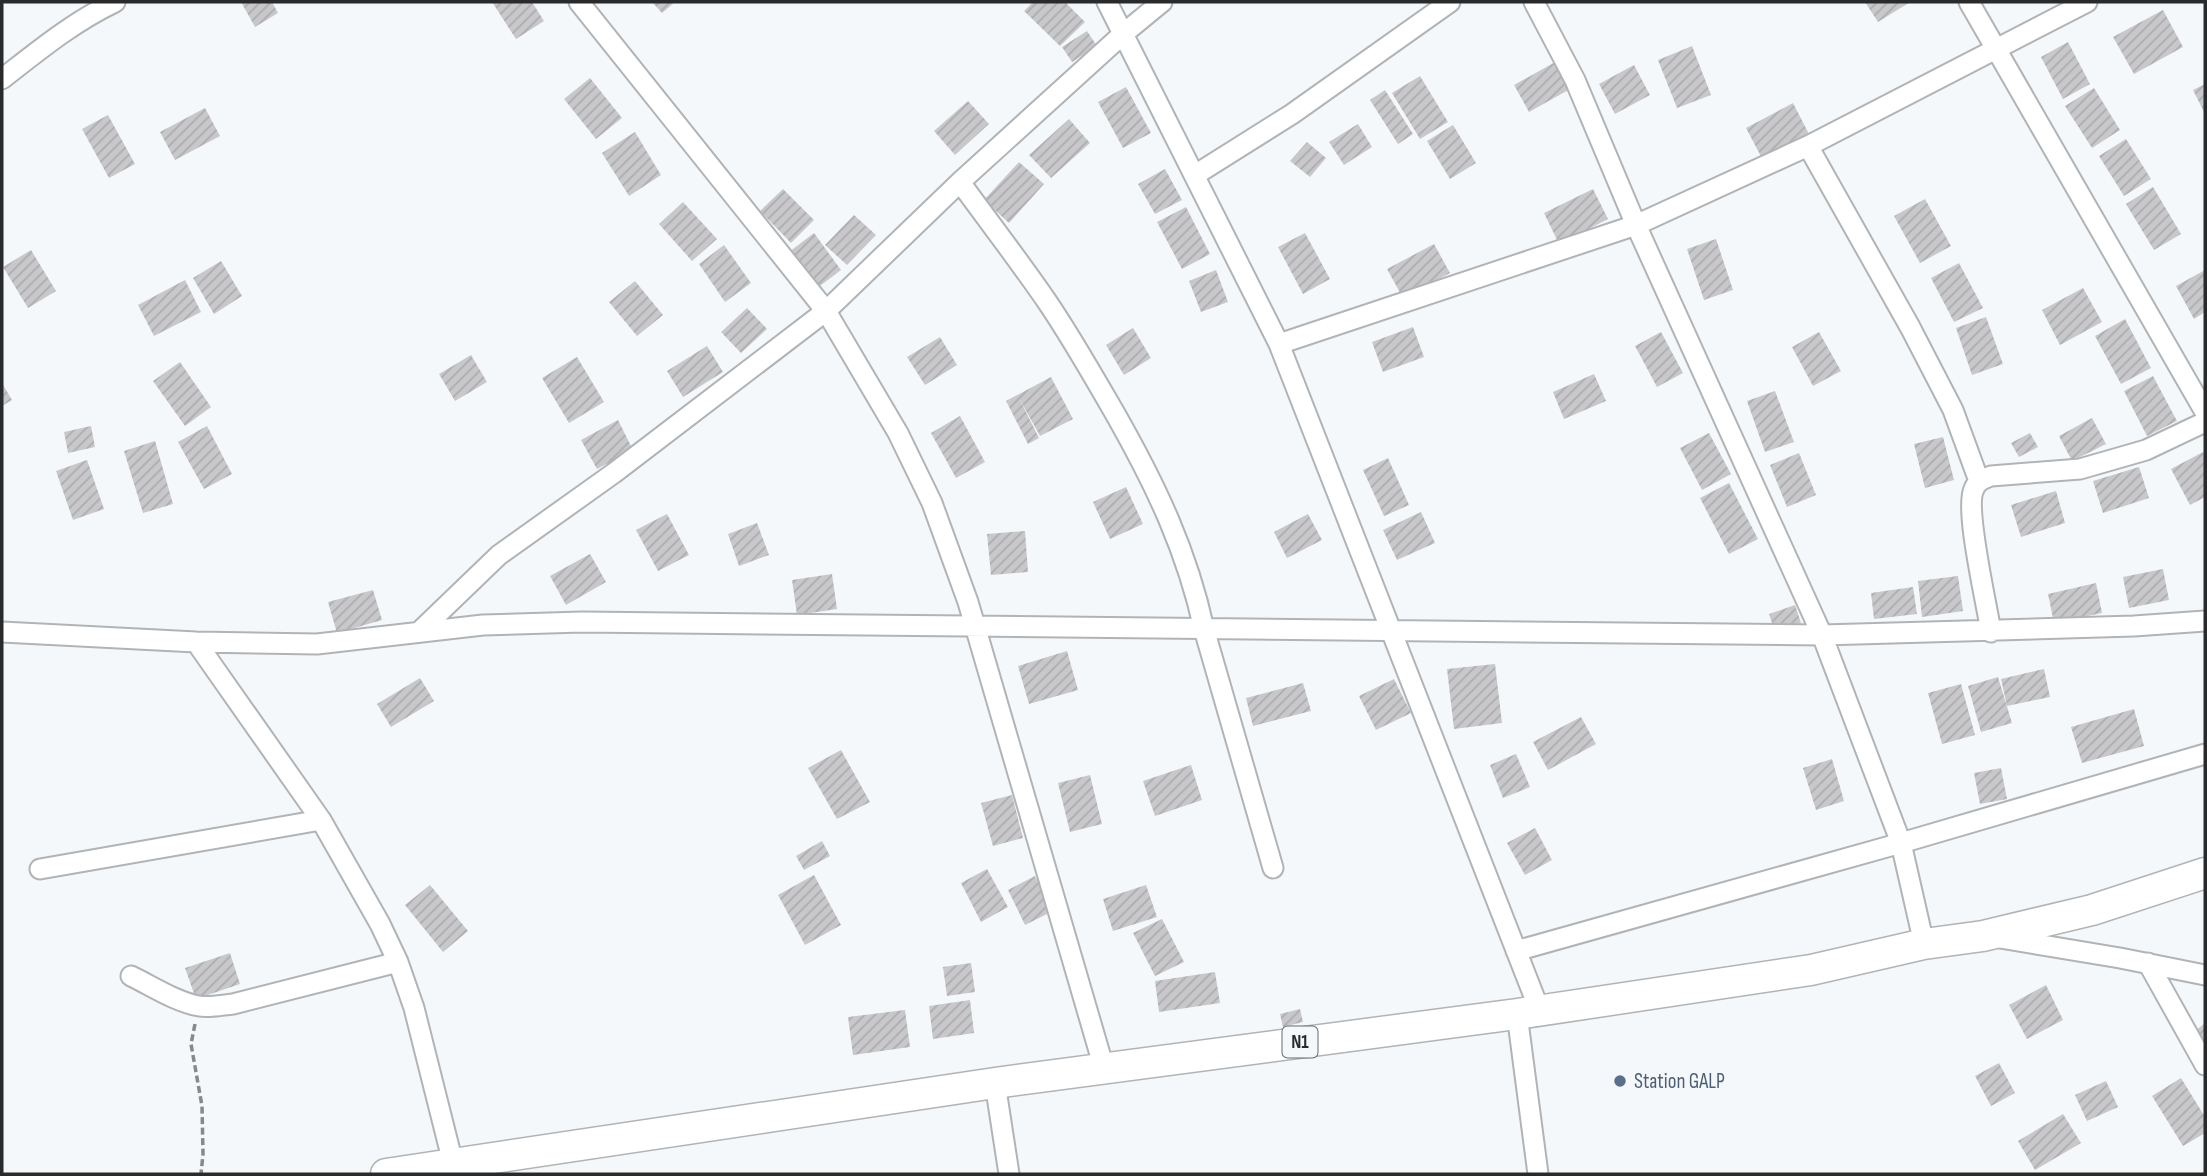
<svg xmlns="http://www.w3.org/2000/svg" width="2207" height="1176" font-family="'Sofia Sans Condensed',sans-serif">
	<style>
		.building { fill: url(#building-hatch) }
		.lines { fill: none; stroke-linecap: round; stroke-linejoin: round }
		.street-casing { stroke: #b1b4b6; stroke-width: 23 }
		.primary-casing { stroke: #b1b4b6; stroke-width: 33 }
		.path { stroke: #868889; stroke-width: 3.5; stroke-dasharray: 7 3.5; stroke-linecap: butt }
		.street { stroke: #fff; stroke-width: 19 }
		.primary { stroke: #fff; stroke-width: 30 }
		.service-dot { fill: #5c6f8a; stroke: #f5f8fa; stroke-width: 2.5 }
		.labels { text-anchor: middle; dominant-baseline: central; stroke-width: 6; stroke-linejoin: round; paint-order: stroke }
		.shield { fill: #f5f8fa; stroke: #666869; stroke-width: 2 }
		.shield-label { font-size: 19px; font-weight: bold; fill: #292a2b }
		.service-label { font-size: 21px; fill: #4e5e75; stroke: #f5f8fa; text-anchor: start }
	</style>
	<defs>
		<pattern id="building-hatch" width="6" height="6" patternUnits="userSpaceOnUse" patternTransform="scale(1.75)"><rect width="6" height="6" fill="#c8c8cb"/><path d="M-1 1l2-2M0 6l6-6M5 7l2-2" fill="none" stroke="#acacae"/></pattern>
	</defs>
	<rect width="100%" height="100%" fill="#f5f8fa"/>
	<path class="building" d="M241,2H272L278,13L255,27Z
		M492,2H532L544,21L516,39Z
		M652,2H675L662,13Z
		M1033,2H1065L1085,22L1060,46L1024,11Z
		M1865,2H1910L1878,22Z
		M2163,10L2183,47L2134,74L2113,37Z
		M1087,31L1097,46L1072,62L1062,47Z
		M2068,42L2090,84L2063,99L2041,57Z
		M1692,46L1711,95L1677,108L1658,60Z
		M1557,61L1572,88L1529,112L1514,85Z
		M1634,65L1650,95L1615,114L1599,84Z
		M1420,76L1448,122L1420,139L1392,93Z
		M590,78L622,118L596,139L564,99Z
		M2205,84V114L2193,90Z
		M1126,87L1151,133L1123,148L1098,102Z
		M2094,88L2120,130L2092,148L2065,106Z
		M1385,90L1413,134L1398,144L1370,100Z
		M968,101L989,124L955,155L934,131Z
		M1793,103L1811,138L1764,162L1746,128Z
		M205,108L220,136L175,160L160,132Z
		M108,115L135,164L109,178L82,129Z
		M1069,119L1090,143L1051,178L1029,155Z
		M1358,124L1372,147L1344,165L1329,142Z
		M1453,125L1476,163L1450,179L1427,141Z
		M635,132L661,175L629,196L602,153Z
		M2126,139L2151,179L2124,196L2099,156Z
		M1307,142L1326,158L1310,177L1290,161Z
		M1019,162L1044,184L1009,223L984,200Z
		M1165,169L1182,200L1155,214L1138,184Z
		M2153,187L2181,234L2154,250L2126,204Z
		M783,189L814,220L791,243L760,211Z
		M1593,189L1608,219L1559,244L1544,213Z
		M1925,199L1951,246L1920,263L1894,216Z
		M683,202L717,239L692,261L659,224Z
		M1186,207L1210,254L1182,269L1157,222Z
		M854,215L876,235L847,265L825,245Z
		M814,233L841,270L816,289L789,252Z
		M1305,233L1330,279L1303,294L1278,247Z
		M1716,239L1733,290L1704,300L1687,249Z
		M1434,244L1450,273L1403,298L1387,269Z
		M724,245L751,283L725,302L699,264Z
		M31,250L56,291L28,308L3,267Z
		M221,261L242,296L214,314L193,278Z
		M1959,263L1983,308L1954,322L1931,278Z
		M1216,270L1228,302L1201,312L1189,281Z
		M2205,270V312L2194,319L2176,286Z
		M185,280L201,312L154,336L138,305Z
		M635,281L663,315L637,336L609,302Z
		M2083,288L2102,322L2060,345L2042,310Z
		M747,308L767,329L741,353L721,332Z
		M1986,317L2003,364L1972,375L1956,328Z
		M2125,319L2151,368L2121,384L2095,336Z
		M1413,327L1424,357L1383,372L1372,342Z
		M1133,328L1151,358L1124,375L1106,345Z
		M1661,332L1683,373L1657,387L1635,346Z
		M1819,332L1841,371L1813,386L1792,347Z
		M940,337L957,365L925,385L907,357Z
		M707,346L723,372L683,397L667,371Z
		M471,355L487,382L455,401L439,374Z
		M577,357L604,402L569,423L542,378Z
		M180,362L211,407L185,426L153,381Z
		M1594,374L1606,401L1564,419L1553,392Z
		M2153,376L2177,421L2147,436L2124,391Z
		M1051,377L1073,419L1040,436L1019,398L1039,438L1028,444L1006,401Z
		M2,383L12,400L2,406Z
		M1775,391L1794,442L1765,452L1747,401Z
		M960,416L985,462L956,478L931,433Z
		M2092,418L2106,444L2072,461L2059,436Z
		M618,420L633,450L597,469L581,440Z
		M91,426L95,447L68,453L64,432Z
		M207,426L232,474L204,489L178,442Z
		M1709,433L1731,474L1702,490L1680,448Z
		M2030,433L2038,447L2019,457L2011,443Z
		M1943,437L1954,480L1925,488L1914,444Z
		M155,441L173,504L143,513L124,451Z
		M2203,452L2205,456V497L2190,505L2171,469Z
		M1799,453L1816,495L1787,507L1770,465Z
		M1388,458L1409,505L1384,516L1363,470Z
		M87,460L104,509L73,520L56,471Z
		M2139,467L2149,498L2103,513L2093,481Z
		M1729,483L1758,539L1729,554L1700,498Z
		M1126,487L1143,524L1110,539L1093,502Z
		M2056,491L2065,523L2021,537L2011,505Z
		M1421,512L1435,543L1397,560L1383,530Z
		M667,514L689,555L658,571L636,530Z
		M1308,514L1322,540L1287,558L1274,532Z
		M757,523L769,555L739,566L728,534Z
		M1025,531L1028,572L991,575L987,534Z
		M590,554L606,582L566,605L550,576Z
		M2163,569L2169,600L2129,608L2123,577Z
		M832,574L837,609L797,615L792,580Z
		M1958,576L1963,611L1922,617L1918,581Z
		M2096,583L2102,613L2054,623L2048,594Z
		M1913,587L1917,614L1874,619L1871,593Z
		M373,590L382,620L337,633L328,602Z
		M1795,605L1801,623L1775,632L1769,614Z
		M1067,651L1078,690L1029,704L1018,666Z
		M1495,664L1502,723L1454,729L1447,669Z
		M2044,669L2050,697L2007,706L2001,679Z
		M1998,677L2012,723L1981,732L1968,686Z
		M420,678L434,701L391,727L377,704Z
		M1394,679L1411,713L1376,730L1359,696Z
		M1303,683L1311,711L1253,726L1246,698Z
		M1961,684L1975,735L1942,744L1928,693Z
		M2134,709L2144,746L2082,763L2071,727Z
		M1581,717L1596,744L1548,770L1533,742Z
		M841,750L870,802L837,819L808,768Z
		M1516,754L1530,787L1503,798L1490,765Z
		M1832,759L1844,801L1816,810L1803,768Z
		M1191,765L1202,800L1155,816L1143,781Z
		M2001,768L2007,799L1980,804L1974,773Z
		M1090,775L1102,824L1070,832L1058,783Z
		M1012,795L1023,838L993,846L981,803Z
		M1535,828L1552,860L1525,875L1507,843Z
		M822,841L830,856L804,870L796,856Z
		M987,869L1008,907L981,922L961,883Z
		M814,875L841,925L805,945L778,895Z
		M1035,876L1053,911L1025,925L1008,890Z
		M430,885L468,931L443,952L405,905Z
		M1146,885L1157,917L1113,931L1103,899Z
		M1162,919L1184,962L1155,976L1133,933Z
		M230,953L240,984L196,999L185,968Z
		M971,963L975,992L947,996L943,967Z
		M1215,972L1220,1003L1159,1012L1155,981Z
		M2046,985L2063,1020L2027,1039L2009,1005Z
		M970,1000L974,1033L933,1039L929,1006Z
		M1300,1009L1303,1022L1283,1027L1280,1014Z
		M905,1010L910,1047L853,1055L848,1017Z
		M2205,1023V1045L2194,1032Z
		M1999,1063L2015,1093L1991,1106L1975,1076Z
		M2181,1078L2205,1117V1133L2183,1146L2152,1096Z
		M2106,1081L2118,1107L2087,1121L2075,1095Z
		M2063,1114L2081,1143L2035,1170L2018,1141Z"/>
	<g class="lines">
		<g class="street-casing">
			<path id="street" d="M579,2L826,311L898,433L932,503L968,602L1104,1068
				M1107,2L1279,344L1539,1009
				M1534,2L1575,80L1636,225L1822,635L1901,843L1924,944
				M1969,2L2205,412
				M2,79C38,51 73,22 115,2
				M1808,146L1910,327L1953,410L1979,481
				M1195,175L1292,114L1450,2
				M960,182C989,222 1020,262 1048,303C1073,340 1095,379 1117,417C1156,486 1187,551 1204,629L1273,868
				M1279,344L1636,225L1808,146L2087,2
				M2,632L196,642L317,644L483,625L582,622L1822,635L2134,626L2205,621
				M419,632L499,555L614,473L826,311L960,182L1123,34L1162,2
				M1991,632C1987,605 1964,508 1974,489C1977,481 1983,479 1991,476L2080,469L2146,450L2205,422
				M196,642L321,820L380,924L398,962L414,1008L453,1163
				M40,869L321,820
				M2000,938L2120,958L2205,975
				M1516,951L1901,843L2205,754
				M2148,963L2205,1065
				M131,976C152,986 176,1002 199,1006C209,1008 222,1005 233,1004L398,962
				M1517,1014L1538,1174
				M995,1083L1009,1174"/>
		</g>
		<g class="primary-casing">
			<path id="primary" d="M386,1174L995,1083L1517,1014L1811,970L1924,944L1983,936L2092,910L2205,873"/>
		</g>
		<path class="path" d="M195,1024L191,1044L202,1106L203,1154L201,1174"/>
		<use href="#street" class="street"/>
		<use href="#primary" class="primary"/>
	</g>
	<circle class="service-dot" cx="1620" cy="1081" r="7"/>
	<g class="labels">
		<rect class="shield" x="1282.5" y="1026.5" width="35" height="31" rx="5"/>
		<g class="shield-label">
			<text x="1300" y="1042">N1</text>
		</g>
		<g class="service-label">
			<text x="1634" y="1081">Station GALP</text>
		</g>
	</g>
	<rect width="2207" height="1176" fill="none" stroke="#292a2b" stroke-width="7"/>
</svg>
